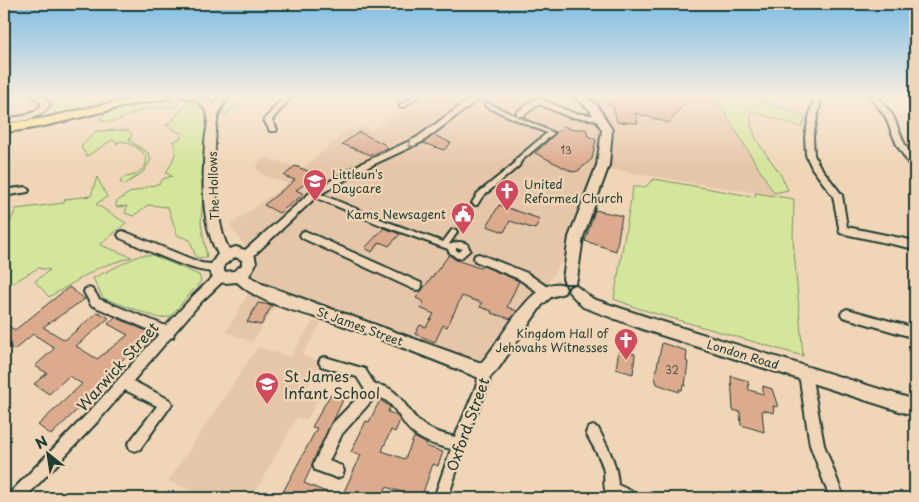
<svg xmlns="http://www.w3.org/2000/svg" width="919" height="502" font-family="'Playpen Sans',sans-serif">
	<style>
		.built { fill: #e6c6a9 }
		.green { fill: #d3e69b; stroke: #799268 }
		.building { fill: #dcab8e; stroke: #1f3d34 }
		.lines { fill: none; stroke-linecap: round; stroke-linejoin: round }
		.pedestrian-tunnel-far1 { stroke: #c6b79d; stroke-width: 5.5; stroke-dasharray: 5.5 3; stroke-linecap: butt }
		.pedestrian-tunnel { stroke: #c6b79d; stroke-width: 7; stroke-dasharray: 7 4; stroke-linecap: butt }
		.pedestrian-casing { stroke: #1f3d34; stroke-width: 4 }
		.minor-casing { stroke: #1f3d34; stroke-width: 4 }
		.secondary-casing { stroke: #1f3d34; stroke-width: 4 }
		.primary-casing { stroke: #1f3d34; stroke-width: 4 }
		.pedestrian { fill: #f0d6b7; fill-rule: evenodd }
		.minor { fill: #f0d6b7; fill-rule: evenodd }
		.secondary { fill: #f0d6b7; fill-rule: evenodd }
		.primary { fill: #ffdf80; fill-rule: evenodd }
		.oneway { stroke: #7d826f }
		.labels { text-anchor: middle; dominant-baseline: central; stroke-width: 4.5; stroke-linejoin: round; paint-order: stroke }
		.number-label { font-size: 10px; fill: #4e584a }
		.poi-label { font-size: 12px; fill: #1f3d34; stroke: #f0d6b7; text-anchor: start }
		.street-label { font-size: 12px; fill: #1f3d34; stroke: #f0d6b7 }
		.near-street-label { font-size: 15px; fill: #1f3d34; stroke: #f0d6b7 }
		.near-poi-label { font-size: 15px; fill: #1f3d34; stroke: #f0d6b7; text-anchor: start }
	</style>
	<rect width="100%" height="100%" fill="#f0d6b7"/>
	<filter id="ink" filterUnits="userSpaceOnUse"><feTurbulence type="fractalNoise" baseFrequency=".02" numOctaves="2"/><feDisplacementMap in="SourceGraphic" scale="10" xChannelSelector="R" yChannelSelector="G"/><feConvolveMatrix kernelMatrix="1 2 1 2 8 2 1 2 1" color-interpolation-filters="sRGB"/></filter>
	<g filter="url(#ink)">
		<path class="built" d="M381,96H541L534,101L575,119L597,121L601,132L597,165L574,226L573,241L550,280L523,309L491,357L471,366L286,291L252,342L226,332L247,296L260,284L251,272V255L230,225L287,184L261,174L256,169L258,163L265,158L302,168L323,152L347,129L355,130L361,126L372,130L402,108L395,101Z
			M584,96H706L718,102L775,196L607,169L612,137L610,125L598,108Z
			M313,321L321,323L302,355L321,362L307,388L321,394L307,420L297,417L252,498H211L168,481L258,347L290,357Z"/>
		<path class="green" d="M44,96H117L57,115L48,98Z
			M230,96H247L225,116L222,111Z
			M706,96H748L806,116L802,127L751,111C749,135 761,147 774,165C780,172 784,181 788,190L774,193L718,102Z
			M168,100L180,101L175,107C161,106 145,108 132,114C119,120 117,123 101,121V117L106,113L153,101Z
			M188,102L197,103L208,114L201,223L207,257L196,258L190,240L177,235L168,207L148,205L133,216L125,213L127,206L116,207V202L129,193L160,183L163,179L172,176L166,173C172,162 179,153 173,141L180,139L182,134L166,125L173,120Z
			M128,130L132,134L129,140L148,153L151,160L143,172L124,185L120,182L122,178C126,176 130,177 134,175C160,162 140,145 121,141L116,144L117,142L112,140L87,156L81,147L96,131Z
			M97,177L107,197L96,204L126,223L100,245L132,257L100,267L49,297L35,281L50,270L38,268L4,288V229H7L16,209L64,203L65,199L91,196Z
			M654,179L756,197L755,193L794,199L793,239L803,356L640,309L614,299L633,187H645Z
			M141,255H152L199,275L201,281L170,317L159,318L103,298L93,278Z"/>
		<path class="building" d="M613,96H690L669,123L635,113L638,123L617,122L613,106L606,104Z
			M564,126L570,129H586L588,136L596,140L592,159L578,171L573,172L535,153Z
			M359,132L384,144L388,148L371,155L342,144Z
			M434,135L451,143L444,150L423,143Z
			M295,166L318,175L296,190L304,194L279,213L264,205L295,180L284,176Z
			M499,205L540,219L535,229L510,221L504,232L487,226Z
			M595,210L622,216L616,251L585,241Z
			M384,228L400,234L389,246L380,242L372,252L365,248Z
			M449,255L456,260L480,268L483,266L519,281L507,307L517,311L511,319L491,313L492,311L480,307L482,303L462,296L447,327L443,325L435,342L415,334L420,325L426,327L434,314L420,308L424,302L416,298Z
			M69,287L85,299L43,327L65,340L98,312L109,318L76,346L97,359L128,335L108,324L115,317L151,333L117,365L122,367L51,435L38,425L82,384L69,376L49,394L34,384L47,373L35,366L55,348L33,334L14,350L4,343V323L15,330Z
			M258,303L272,305L261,325L247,322Z
			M662,343L687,351L686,361L688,362L685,386L683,385L682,390L679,389V392L657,384L656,381L655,376Z
			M619,349L635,354L633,374L616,369Z
			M731,376L748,381L749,390L763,394V386L772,389L778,407L773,406L774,413L762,410L764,432L741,425L740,412L733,410Z
			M330,395L343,400L304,483L341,498L361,455L351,452L366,421L369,422L380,400L390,407L388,412L396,415L400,420L395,432L391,430L382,451L405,459L414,437L427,444L426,446L443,452L438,466L433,464L421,498H402L404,493L386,487L383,496L376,493L374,498H292L282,494L317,428L312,427Z"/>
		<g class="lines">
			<path class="pedestrian-tunnel-far1" d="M477,101L487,105"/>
			<path class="pedestrian-tunnel" d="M454,232L475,203"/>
			<g class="pedestrian-casing">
				<path id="pedestrian" d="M413,96H419L404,107H400V105Z
					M487,103L554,133L521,161L519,166L482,197L477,205H475L472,203L478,193L514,164L516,159L547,133L485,106V104Z
					M312,192H316L385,221L443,242L452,230H456L457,232L456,234L449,244C453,245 455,242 459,242C462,242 465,243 467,244L470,250L461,258H457L449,252L448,249L381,225L312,196L311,194ZM456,248H459L463,249L459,252L456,250Z"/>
			</g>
			<g class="minor-casing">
				<path id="minor" d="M33,96H42L49,102V107C37,120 20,122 4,122V118C18,117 31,117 41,106V103Z
					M284,96H292L272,120L277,129L276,131H270L264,120Z
					M474,96H483L422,142L366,168L317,196L251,258H243L242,255L243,252L311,192L360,164L416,138Z
					M814,96H822L813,136L814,155L819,165L842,195L847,227L915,241V249L840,233L833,196L812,168L806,155L805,136Z
					M870,96H878L893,116L905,145L915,161V170L912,169L897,145L885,116Z
					M535,99H541L573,113L600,116L604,118L600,120L569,117L539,104L523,116H517V112Z
					M25,187L29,190L28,192L4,196V190Z
					M123,231L201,263L219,265L220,268L219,271C199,277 140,246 120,238L118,235L120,232Z
					M305,231L421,283L422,286L421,289L417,290L413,289L302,238L300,235L302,232Z
					M479,254L527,273L550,289L551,292L550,295L546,296L542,295L519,279L475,261L474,258L475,255Z
					M220,273L224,274L225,277L224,280L201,302L174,333L173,337L170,338L133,381L170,400L172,404L140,449L135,451L130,449L128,444L157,406L125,390L99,420L25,498H8L10,493L89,412L159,334L91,305L84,292L85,289C93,286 95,293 99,299L166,326L193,296L216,274Z
					M847,309L915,328V338L843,317L841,314L843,311Z
					M325,357L365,369L375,385C400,385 405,411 422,424C431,431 443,434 455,437L477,384L480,368L484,366L488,368L490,372L489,384L470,429L448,498H434L451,449C438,446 424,442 414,434C400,424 394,397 375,397L342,434L329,461L342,466L344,471L342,476L337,478L315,470L313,465L332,424L365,390L357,377L321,366L319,362L321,358Z
					M805,368L809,370L811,374L824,445L844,498H830L810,445L799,374L801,370Z
					M593,426L598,428C608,448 617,463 618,485L636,493L638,498C631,498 617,501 611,497C602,493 605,480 604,472C602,458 592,446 586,433L588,428Z"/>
			</g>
			<g class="secondary-casing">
				<path id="secondary" d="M192,96H203L213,105L219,96H230C225,102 220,108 218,116C212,143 214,225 229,249L236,247L254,253L256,263L249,276L262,284L481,363C500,344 532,274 564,285L566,289L564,293L551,297L542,305L498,369L490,377L484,380C437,361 390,342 342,325C307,313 264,307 237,282L225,283L215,281L209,271L211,264L218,254C200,223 203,177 205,144C205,135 210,120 207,113C204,105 197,102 192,96ZM235,257L242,260V265L234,271L224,272V265Z
					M573,96H584L597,105L612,130L609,165L583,237L577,279L575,283H565L563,279L569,237L597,165L602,130L589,109Z
					M575,285L593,299L647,317L915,400V416L642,329L583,307L568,291L570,287Z"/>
			</g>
			<g class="primary-casing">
				<path id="primary" d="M142,96H171L165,99C110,106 59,127 4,132V124L45,118Z
					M181,96H197L191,99Z"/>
			</g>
			<use href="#pedestrian" class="pedestrian"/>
			<use href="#minor" class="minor"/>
			<use href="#secondary" class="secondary"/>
			<use href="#primary" class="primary"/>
		</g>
		<defs><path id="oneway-chevron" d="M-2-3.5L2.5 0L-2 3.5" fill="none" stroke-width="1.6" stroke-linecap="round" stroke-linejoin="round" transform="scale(1.25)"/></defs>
		<use class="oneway" href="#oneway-chevron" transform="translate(411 144) rotate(153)"/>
	</g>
	<linearGradient id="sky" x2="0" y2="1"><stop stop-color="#7ebde5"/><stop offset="0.58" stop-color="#f8eddf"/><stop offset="1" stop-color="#f8eddf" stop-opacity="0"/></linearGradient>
	<rect width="919" height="166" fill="url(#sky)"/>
	<defs>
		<g id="school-pin" transform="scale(1.25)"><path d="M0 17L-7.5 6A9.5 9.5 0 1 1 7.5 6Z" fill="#d1495b" stroke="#f0d6b7"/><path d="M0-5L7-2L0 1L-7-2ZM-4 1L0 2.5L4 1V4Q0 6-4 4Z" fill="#fff"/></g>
		<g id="church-pin" transform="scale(1.25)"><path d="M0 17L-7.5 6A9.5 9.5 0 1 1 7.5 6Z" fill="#d1495b" stroke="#f0d6b7"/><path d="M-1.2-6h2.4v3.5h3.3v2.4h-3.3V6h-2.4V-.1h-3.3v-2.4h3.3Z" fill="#fff"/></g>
		<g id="civic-pin" transform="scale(1.25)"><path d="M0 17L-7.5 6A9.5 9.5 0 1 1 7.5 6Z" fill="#d1495b" stroke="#f0d6b7"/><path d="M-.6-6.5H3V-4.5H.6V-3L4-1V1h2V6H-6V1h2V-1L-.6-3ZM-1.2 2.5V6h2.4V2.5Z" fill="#fff"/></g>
	</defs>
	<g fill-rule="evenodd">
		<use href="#school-pin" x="315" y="181"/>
		<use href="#church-pin" x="507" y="191"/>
		<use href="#civic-pin" x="463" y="214"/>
		<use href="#church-pin" x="626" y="340"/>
		<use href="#school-pin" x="267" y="384"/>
	</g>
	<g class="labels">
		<g class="number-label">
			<text x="566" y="149">13</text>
			<text x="672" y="369">32</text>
		</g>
		<g class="poi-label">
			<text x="332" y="174">Littleun's<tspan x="332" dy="14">Daycare</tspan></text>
			<text x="524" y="184">United<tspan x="524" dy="14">Reformed Church</tspan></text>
			<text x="446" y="214" text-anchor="end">Kams Newsagent</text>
			<text x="608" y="333" text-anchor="end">Kingdom Hall of<tspan x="608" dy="14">Jehovahs Witnesses</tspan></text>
		</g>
		<g class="street-label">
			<text transform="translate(213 186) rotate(-92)">The Hollows</text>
			<text transform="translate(360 326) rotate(20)">St James Street</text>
			<text transform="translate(743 354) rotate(17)">London Road</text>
		</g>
		<g class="near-street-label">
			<text transform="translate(117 366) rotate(-48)">Warwick Street</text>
			<text transform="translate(467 424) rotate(-70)">Oxford Street</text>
		</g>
		<g class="near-poi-label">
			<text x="284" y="375">St James<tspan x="284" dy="17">Infant School</tspan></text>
		</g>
	</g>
	<rect width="919" height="502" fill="none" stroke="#f0d6b7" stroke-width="20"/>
	<rect x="10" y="10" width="899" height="482" fill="none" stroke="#1f3d34" stroke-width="2" filter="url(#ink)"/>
	<g transform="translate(48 454) rotate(330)" stroke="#f0d6b7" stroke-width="4" paint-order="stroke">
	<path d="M0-4L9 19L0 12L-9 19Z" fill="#1f3d34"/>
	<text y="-8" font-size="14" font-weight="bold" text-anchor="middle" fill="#1f3d34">N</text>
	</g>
</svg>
